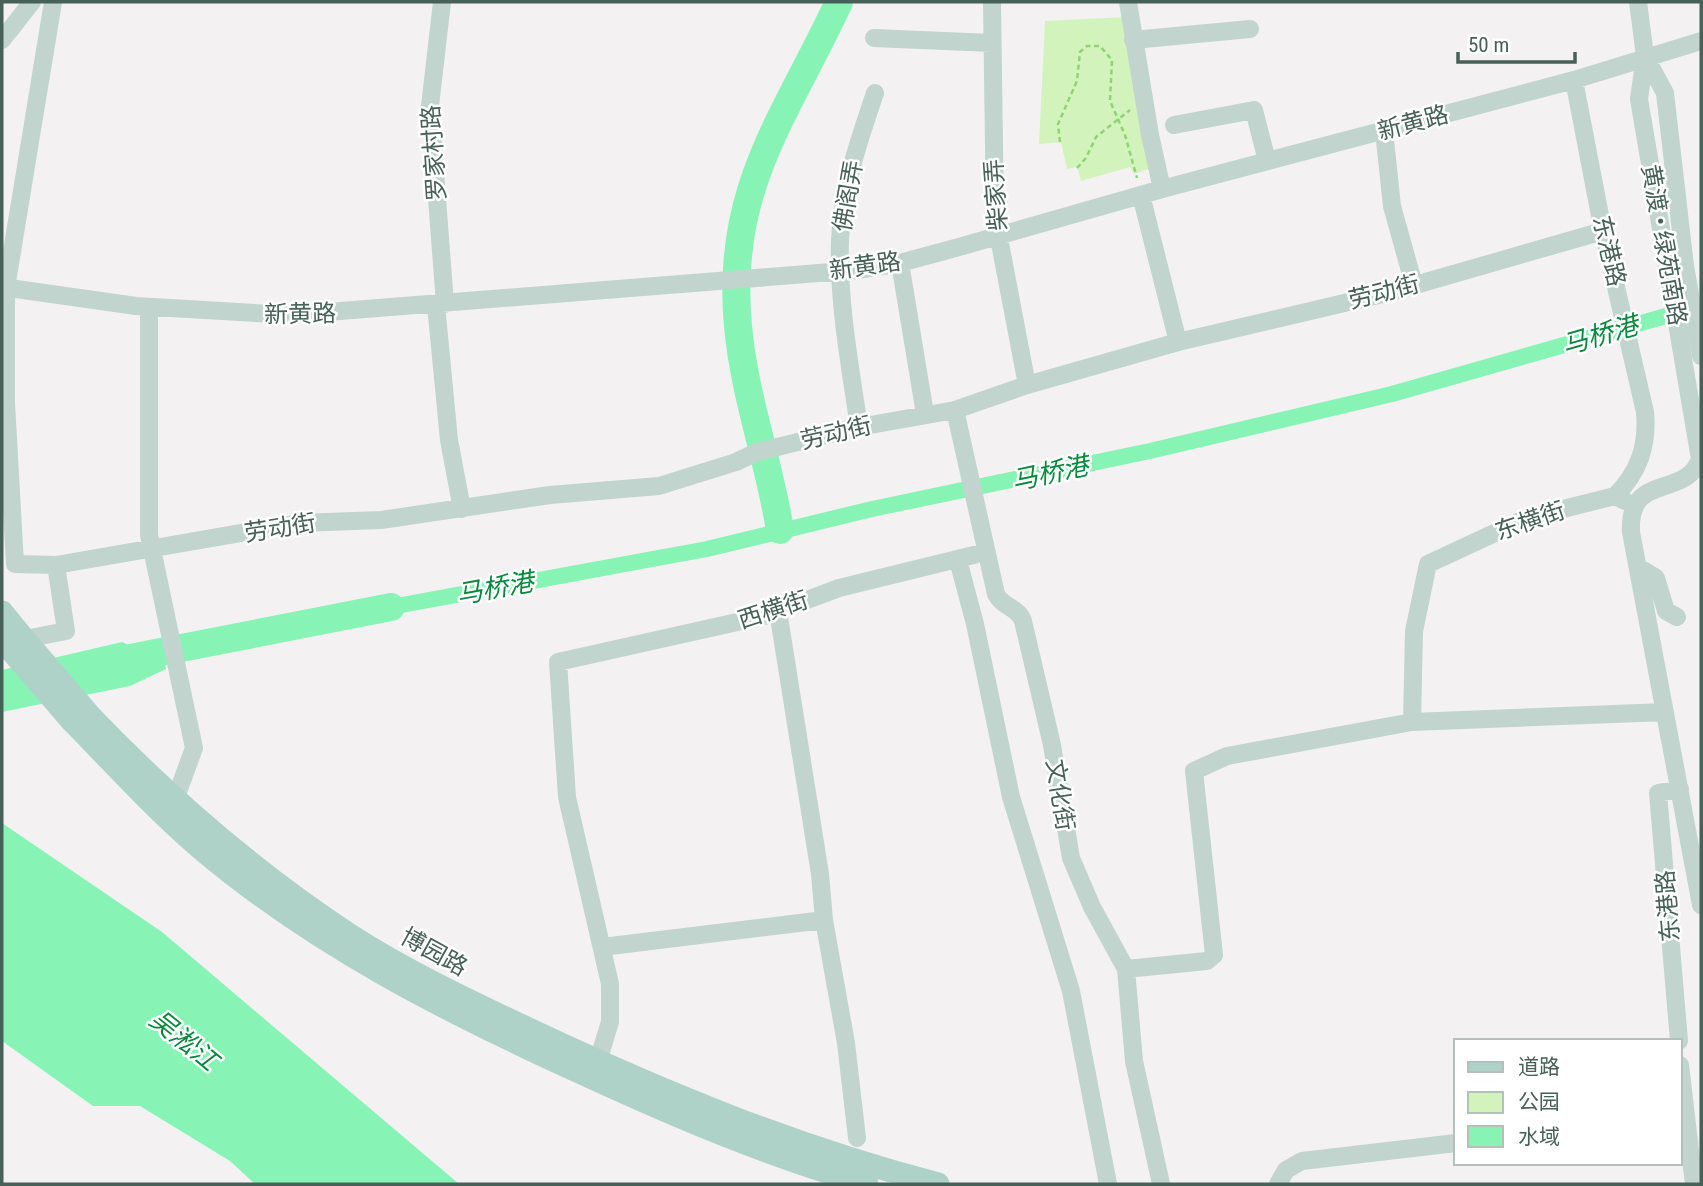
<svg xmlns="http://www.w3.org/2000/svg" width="1703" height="1186" font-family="'Roboto Condensed','Noto Sans SC',sans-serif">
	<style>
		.green { fill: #d3f3bd }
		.water { fill: #87f4b5 }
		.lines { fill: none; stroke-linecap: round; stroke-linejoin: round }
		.canal { stroke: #87f4b5; stroke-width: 16 }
		.river { stroke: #87f4b5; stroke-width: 28 }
		.path { stroke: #8ed572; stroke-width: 2.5; stroke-dasharray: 5 3.5; stroke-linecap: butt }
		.minor { stroke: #c1d4ce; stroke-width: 18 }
		.major { stroke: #afd2c8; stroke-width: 23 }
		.major-bridge { stroke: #afd2c8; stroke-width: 23 }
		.labels { text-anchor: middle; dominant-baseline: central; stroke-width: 5; stroke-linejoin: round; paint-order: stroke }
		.street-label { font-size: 24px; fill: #476159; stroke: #fff }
		.water-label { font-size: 26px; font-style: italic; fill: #05883c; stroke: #fff }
	</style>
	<rect width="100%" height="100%" fill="#f4f1f3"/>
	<path class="green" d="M1126,17L1151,168L1134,174L1130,167L1081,181L1077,167L1067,169L1061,142L1039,144L1045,21Z"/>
	<path class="water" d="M122,642L131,646L161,642L166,669L130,686L2,712V670Z
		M2,823L162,932L459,1184H255L230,1161L140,1106H93L2,1041Z"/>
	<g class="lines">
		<path class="canal" d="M391,607L707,549L872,509L1150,451L1392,394L1701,306"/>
		<path class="river" d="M780,530C769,461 744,395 738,326C725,189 785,118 839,2
			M125,659L391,607"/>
		<path class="path" d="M1060,142L1058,124L1077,81L1080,52L1087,46H1100L1112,60L1110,101L1125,135L1137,178
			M1077,168L1086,158L1096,137L1130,110"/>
		<path class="minor" d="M53,2L6,288V403L15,564L56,565L299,523L381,520L550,495L659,486L736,462L757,452L859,427L955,410L1027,385L1178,342L1391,292L1603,231
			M442,2L430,106L445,304
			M992,2L995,217L1027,385
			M1128,2L1150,135L1162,189
			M1638,2L1645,56L1639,99L1700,459C1685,500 1628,471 1631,532L1701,905
			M874,38L992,43
			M2,40L32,2
			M1133,40L1250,29
			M1645,56L1665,93L1685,266L1701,356
			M1574,80L1603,231L1645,412C1648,446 1639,472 1615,496
			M1174,125L1254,110L1267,161
			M1384,131L1392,206L1414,285
			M1141,195L1178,342
			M900,263L925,414
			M2,287L136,306L290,315L857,270L900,263L959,247L1162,189L1574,80L1701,41
			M436,305L449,440L462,509
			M149,307V535L194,748L175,800
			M955,410L996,594C1002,607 1018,607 1023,621L1052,745L1071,858L1092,907L1126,969L1134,1061L1161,1184
			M859,427C850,365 838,303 840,240C842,189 859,140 875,93
			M958,560L975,624L1011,797L1071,991L1108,1184
			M1638,567L1656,578L1666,611L1677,617
			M778,611L820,874L824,920
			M15,641L66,631L56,565
			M1412,722L1414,631L1428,564L1527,518L1615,496L1625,501
			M602,947L824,920L846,1043L857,1138
			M1126,969L1207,961L1214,955L1194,771L1227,756L1412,722L1665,712
			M1679,1041L1658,793L1680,789
			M598,1061L610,1022V984L567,797L558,662L764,616L839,588L986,552
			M1680,1065L1694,1184
			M1278,1184L1286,1170L1302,1161L1456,1143"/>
		<path class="major" d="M2,612L19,633
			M91,717C170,799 254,872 350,935C409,973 474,1003 537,1033C667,1094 799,1148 938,1184
			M71,720C113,763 154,808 199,847C314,945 449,1013 586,1075C677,1117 771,1157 867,1184"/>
		<path class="major-bridge" d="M19,633L91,717
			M2,640L71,720"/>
	</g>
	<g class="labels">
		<g class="street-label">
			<text transform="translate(1413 123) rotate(-15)">新黄路</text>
			<text transform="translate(434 153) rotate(-94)">罗家村路</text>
			<text transform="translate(996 195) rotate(-94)">柴家弄</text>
			<text transform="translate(848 196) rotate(-80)">佛阁弄</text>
			<text transform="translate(1664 245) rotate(80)">黄渡 • 绿苑南路</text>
			<text transform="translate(1609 251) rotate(77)">东港路</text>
			<text transform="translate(865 266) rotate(-8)">新黄路</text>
			<text transform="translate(1384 292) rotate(-14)">劳动街</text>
			<text transform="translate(300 314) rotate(-1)">新黄路</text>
			<text transform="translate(836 433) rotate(-13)">劳动街</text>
			<text transform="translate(1530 521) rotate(-19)">东横街</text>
			<text transform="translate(280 528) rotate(-9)">劳动街</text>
			<text transform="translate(773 610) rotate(-18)">西横街</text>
			<text transform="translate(1060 795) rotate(81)">文化街</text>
			<text transform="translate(1668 906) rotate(-95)">东港路</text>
			<text transform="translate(434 952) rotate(29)">博园路</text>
		</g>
		<g class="water-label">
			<text transform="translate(1600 335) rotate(-16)">马桥港</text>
			<text transform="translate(1050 473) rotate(-12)">马桥港</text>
			<text transform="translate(495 588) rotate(-10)">马桥港</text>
			<text transform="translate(184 1040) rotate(39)">吴淞江</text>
		</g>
	</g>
	<rect width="1703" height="1186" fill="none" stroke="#476159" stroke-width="7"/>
	<rect x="1454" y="1039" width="228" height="126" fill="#ffffff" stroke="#b5c0bd" stroke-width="2"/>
	<rect x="1468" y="1062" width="35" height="10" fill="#afd2c8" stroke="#b5c0bd" stroke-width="2"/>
	<text x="1518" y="1074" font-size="21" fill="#476159">道路</text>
	<rect x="1468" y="1092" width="35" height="21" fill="#d3f3bd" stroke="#b5c0bd" stroke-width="2"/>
	<text x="1518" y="1109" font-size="21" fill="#476159">公园</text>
	<rect x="1468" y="1126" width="35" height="21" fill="#87f4b5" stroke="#b5c0bd" stroke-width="2"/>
	<text x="1518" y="1144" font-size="21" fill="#476159">水域</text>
	<path d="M1458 52v10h117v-10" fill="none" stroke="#476159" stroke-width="3.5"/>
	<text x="1468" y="52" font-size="21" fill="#476159" stroke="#ffffff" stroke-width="5" paint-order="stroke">50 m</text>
</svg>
